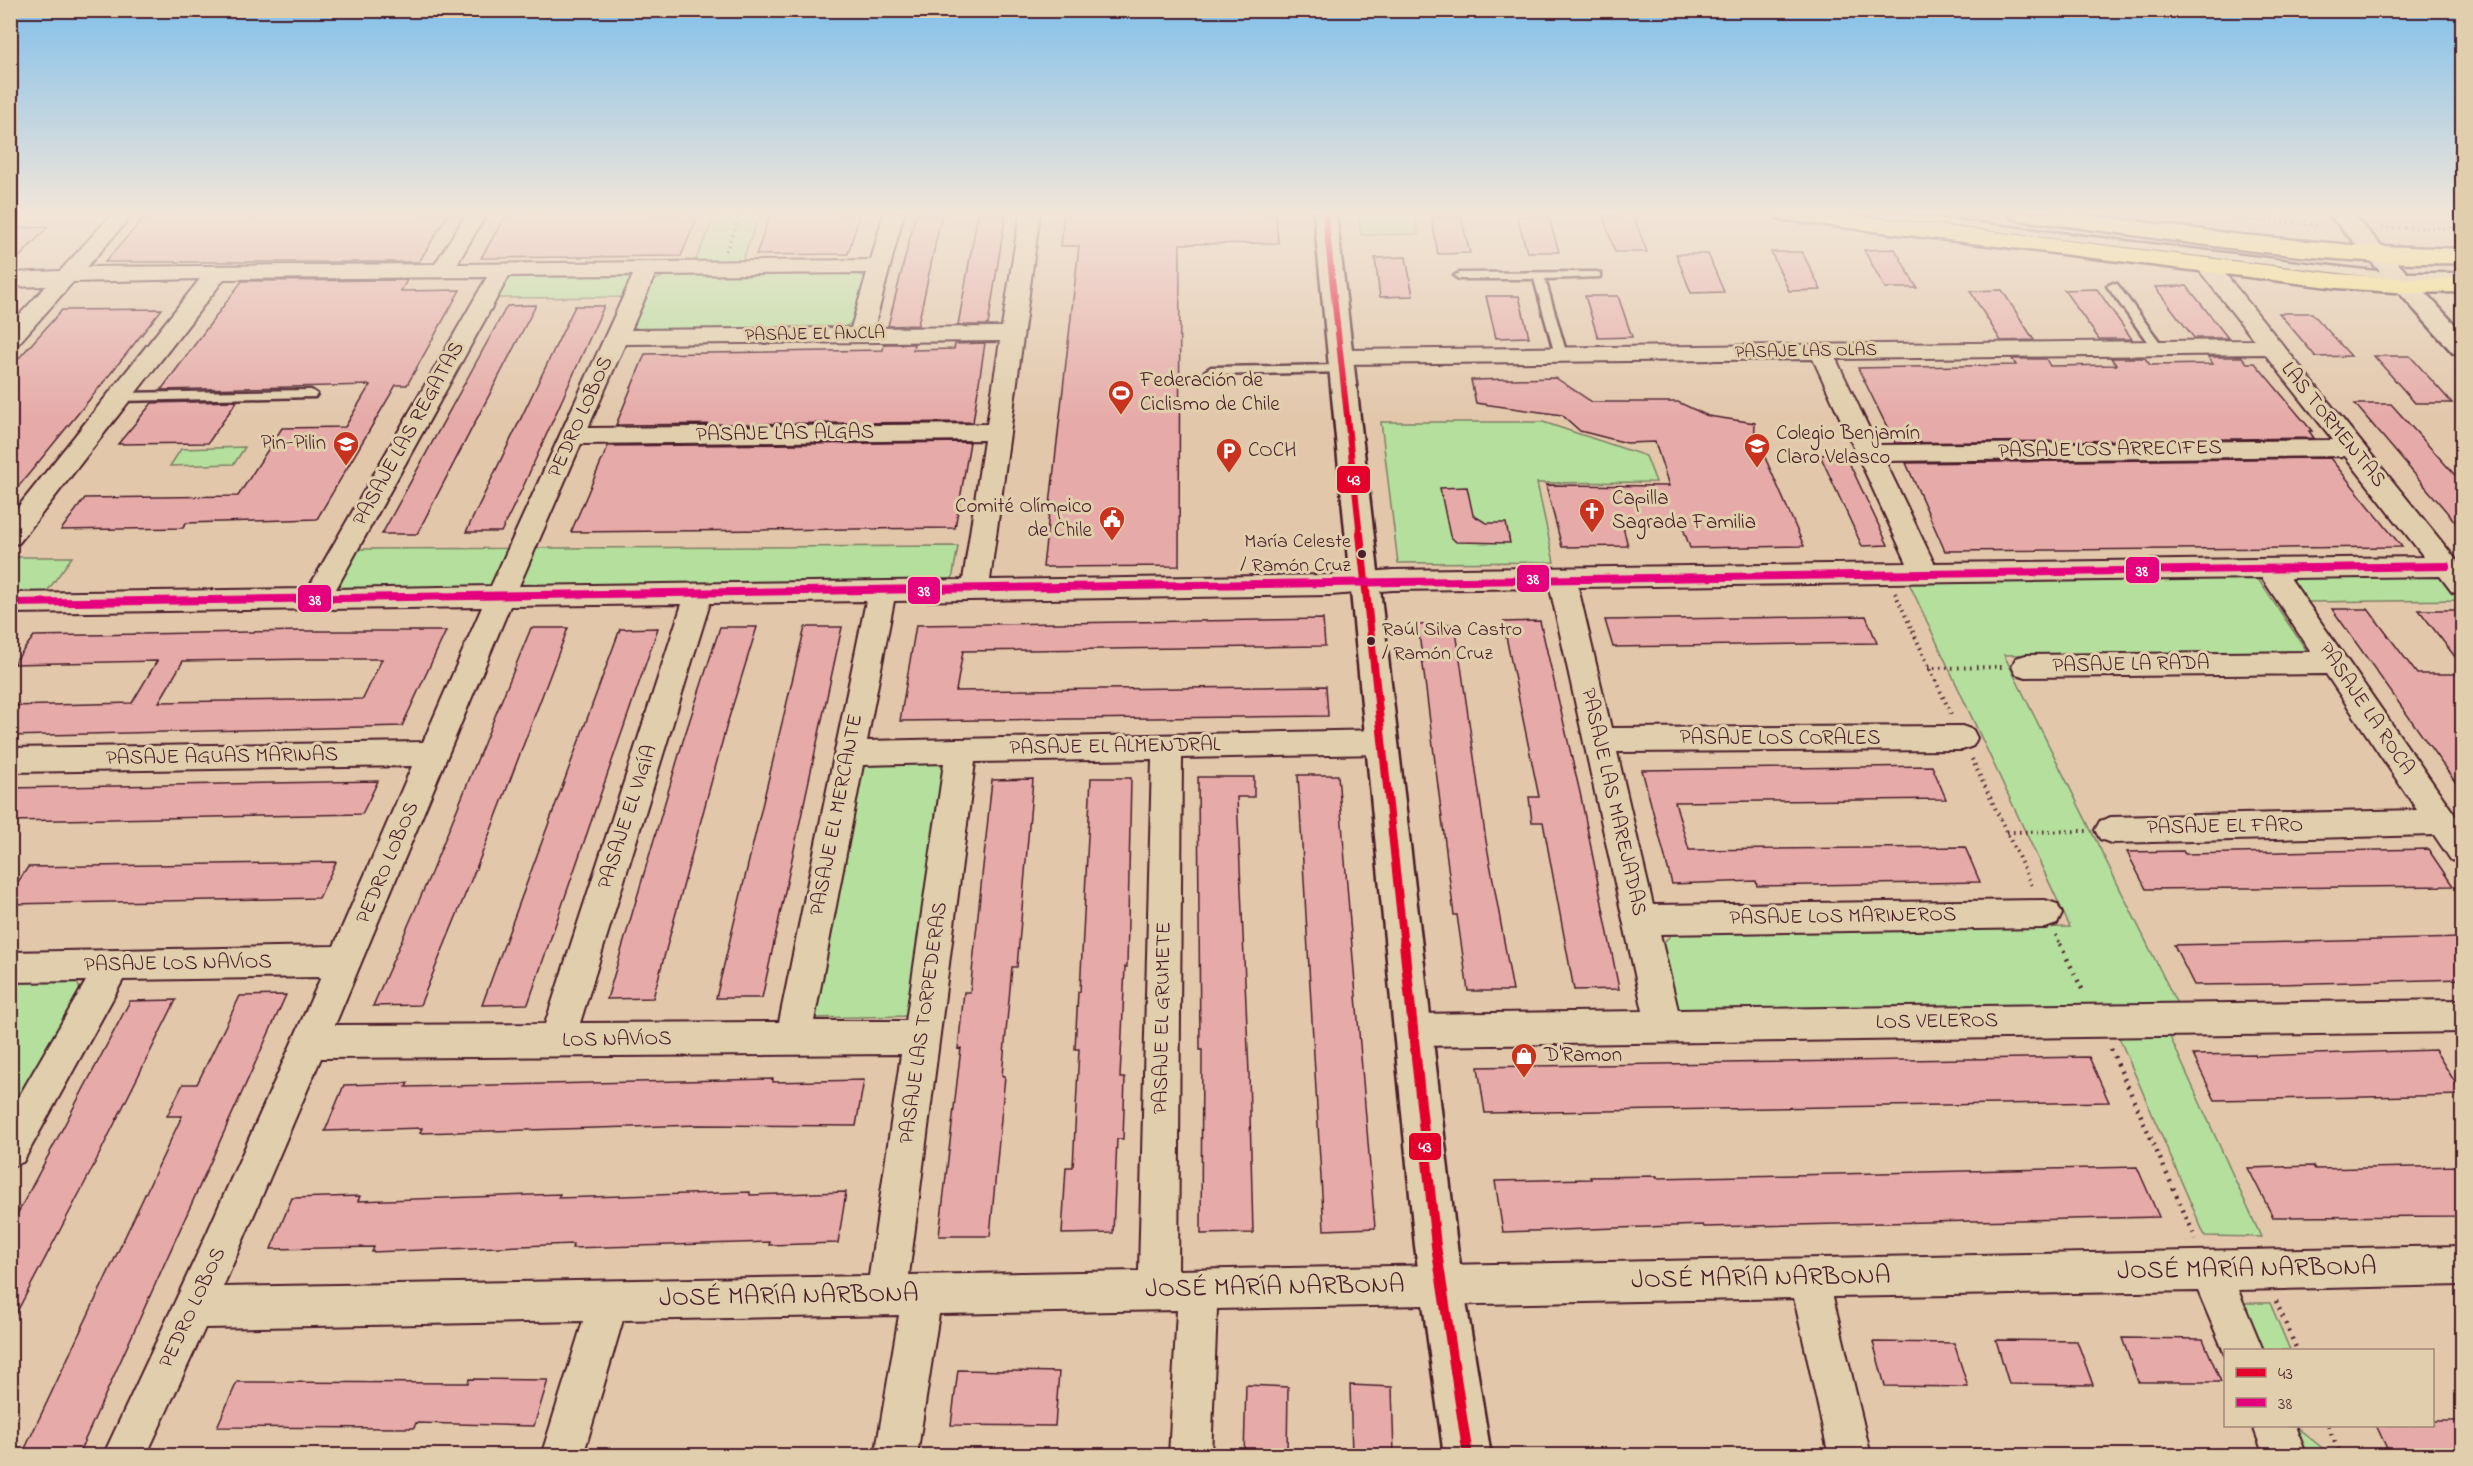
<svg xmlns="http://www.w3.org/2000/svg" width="2473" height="1466" font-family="'Indie Flower',sans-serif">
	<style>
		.green { fill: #b4df9c; stroke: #7f7f64; stroke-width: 1.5 }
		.building { fill: #e6aba9; stroke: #4a1f2b; stroke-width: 1.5; fill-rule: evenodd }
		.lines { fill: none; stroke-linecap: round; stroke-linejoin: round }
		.service-casing { stroke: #4a1f2b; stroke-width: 5 }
		.minor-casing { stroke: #4a1f2b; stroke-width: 4 }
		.tertiary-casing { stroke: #4a1f2b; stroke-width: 5 }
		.secondary-casing { stroke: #4a1f2b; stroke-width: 5 }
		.primary-casing { stroke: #4a1f2b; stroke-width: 5 }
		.path-far2 { stroke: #4a1f2b; stroke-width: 3; stroke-dasharray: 1.5 4; stroke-linecap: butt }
		.path-far1 { stroke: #4a1f2b; stroke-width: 4; stroke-dasharray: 1.5 4.5; stroke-linecap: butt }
		.path { stroke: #4a1f2b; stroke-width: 4.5; stroke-dasharray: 2 6; stroke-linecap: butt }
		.service { fill: #e1ceac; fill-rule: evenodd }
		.minor { fill: #e1ceac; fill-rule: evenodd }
		.tertiary { fill: #e1ceac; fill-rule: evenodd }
		.secondary { fill: #e1ceac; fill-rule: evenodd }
		.primary { fill: #f7e281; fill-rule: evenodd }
		.bus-1-far2-casing { stroke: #e1ceac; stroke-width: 10 }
		.bus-1-far1-casing { stroke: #e1ceac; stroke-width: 12 }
		.bus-1-casing { stroke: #e1ceac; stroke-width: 14 }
		.bus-2-casing { stroke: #e1ceac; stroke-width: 12 }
		.bus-1-far2 { stroke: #e4002b; stroke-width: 6 }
		.bus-1-far1 { stroke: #e4002b; stroke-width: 8 }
		.bus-1 { stroke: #e4002b; stroke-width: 10 }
		.bus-2 { stroke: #e5007d; stroke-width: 8 }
		.bus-dot { fill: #4a1f2b; stroke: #e1ceac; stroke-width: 2 }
		.labels { text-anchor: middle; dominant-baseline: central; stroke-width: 6; stroke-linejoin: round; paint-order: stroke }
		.far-street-label { font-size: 18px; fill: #4a1f2b; stroke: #e1ceac }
		.bus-label { font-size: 20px; fill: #4a1f2b; stroke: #e1ceac; text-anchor: end }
		.poi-label { font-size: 21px; fill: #4a1f2b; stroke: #e1ceac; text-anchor: start }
		.street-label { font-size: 21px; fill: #4a1f2b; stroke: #e1ceac }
		.near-street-label { font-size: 26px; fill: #4a1f2b; stroke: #e1ceac }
		.line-badge { stroke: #e1ceac; stroke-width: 2 }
		.badge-label { font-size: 16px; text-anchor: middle; font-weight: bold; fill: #fff }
	</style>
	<rect width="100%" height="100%" fill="#e2c7ab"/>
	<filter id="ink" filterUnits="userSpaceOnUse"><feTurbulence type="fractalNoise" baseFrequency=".0167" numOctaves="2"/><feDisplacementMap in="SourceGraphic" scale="12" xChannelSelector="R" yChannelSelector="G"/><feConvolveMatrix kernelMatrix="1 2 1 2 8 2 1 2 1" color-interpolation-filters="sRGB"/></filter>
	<g filter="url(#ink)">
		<path class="green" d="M716,213H760L741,264H694Z
			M1358,213H1414L1418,234L1361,235Z
			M2218,213H2315L2305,220Z
			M855,271L866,278L855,320L845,327L642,331L632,326L653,281L666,275Z
			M624,273L635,279L627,297L494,298L508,274Z
			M1381,422H1543L1646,456L1656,482L1537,483L1554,562L1398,563Z
			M245,447L234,464L170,466L181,449Z
			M958,546L952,580L333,593L358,549Z
			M10,557H72L46,593H11Z
			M2439,571L2462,600L2306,602L2285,572Z
			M2256,576L2307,651L2004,655L2181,1012L2166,1028L2261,1237L2205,1236L2108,1012L1689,1015L1668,1000L1656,950L1673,933L2070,927L1908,581Z
			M949,759L911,1016L811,1018L861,760Z
			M76,977L81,995L11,1122V980Z
			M2232,1303H2270L2290,1350H2252Z
			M2286,1426H2295L2331,1455H2300Z"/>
		<path class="building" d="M148,213H449L419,262H105Z
			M507,213H699L681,256L481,258Z
			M771,213H860L848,254L756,255Z
			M916,213H942L918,325L888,326Z
			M978,213H1006L988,325H958Z
			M1064,213H1276L1278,243L1180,244L1179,566L1043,567L1079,246H1061Z
			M1548,215L1559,252H1527L1517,216Z
			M1633,215L1647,252H1615L1603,216Z
			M1431,217H1461L1470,253L1438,254Z
			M48,227L10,267V228Z
			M1895,249L1917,288H1885L1864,250Z
			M1771,252H1802L1821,290L1789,291Z
			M1676,254H1708L1724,292L1691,293Z
			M1406,257L1413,296L1380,297L1375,258Z
			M407,280L401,291L460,290L407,385H396L317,519L186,523L183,528L61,530L85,498L238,496L282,428L345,427L370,385L161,390L242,281Z
			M2187,286L2228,338H2194L2155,287Z
			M2097,289L2132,339H2099L2064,290Z
			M2002,290L2034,340L2001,341L1970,291Z
			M1486,296H1519L1529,337L1496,338Z
			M1585,296H1618L1632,337L1598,338Z
			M536,305L417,534H382L507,306Z
			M575,306H604L523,487L501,532H466Z
			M162,309L103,383L10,497V368L62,310Z
			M2279,313H2312L2351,356L2316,357Z
			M985,343L973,422L616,425L645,354L883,350L884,344H914L913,350L954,349L955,344Z
			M2374,356H2410L2452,403H2415Z
			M2208,357H2242L2247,363H2255L2312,431H2309L2314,438L1895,443L1858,368L2016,365L2012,359H2046L2050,366L2116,365L2111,358H2145L2150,365L2213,364Z
			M1556,378L1592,402H1678L1708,416L1755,423L1754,453H1763L1804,546L1690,548L1681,522L1622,523L1628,546L1562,547L1546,485L1669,486L1655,442L1627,443L1580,431L1562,415L1476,403L1471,380Z
			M237,401L208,443L118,444L152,403Z
			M2355,404H2391L2463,484V531Z
			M970,442L955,528L571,532L608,446Z
			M1845,454L1888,545L1862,546L1820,455Z
			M2330,458L2402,547L1945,551L1906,463Z
			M1467,487L1473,515L1486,523H1506L1510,543L1456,542L1450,536L1440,488Z
			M2332,609H2368L2417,674H2463V793Z
			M2419,610H2455L2463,619V667Z
			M1866,616L1877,643L1613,647L1605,620Z
			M1323,619L1325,646L963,651L956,691L1326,686L1328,716L900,721L916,625Z
			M1540,621L1581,797L1619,989L1574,990L1543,822H1532L1529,797H1539L1503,622Z
			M1455,624L1486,841L1513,991H1468L1457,915H1454L1418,625Z
			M720,627H757L727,724L653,998L607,999L683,741Z
			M805,627H842L762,998H716Z
			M531,628H568L483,851L420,1005L373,1006L431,873Z
			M658,628L528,1004L482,1005L620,629Z
			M302,631H446L402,726L10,736V706L132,703L157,661L13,664L34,636ZM310,659H382L363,699L159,702L183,661Z
			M1932,766L1946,799L1675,802L1689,850L1965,847L1980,882L1757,886L1756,881L1672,884L1642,770Z
			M1298,775H1338L1375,1228L1324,1230Z
			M1198,777H1254V797H1237L1249,1073L1253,1233L1201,1234L1202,1050H1200Z
			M1091,778H1131L1127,967H1125L1120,1078H1125L1123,1139H1117L1113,1233L1062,1234L1066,1167H1073L1079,1049H1075L1078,992H1080Z
			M1033,779L1017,967H1012L1002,1076H1005L990,1236H939L961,1048L958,1049L964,992H970L992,780Z
			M378,781L362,814L10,821V788Z
			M2428,849L2453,886L2146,889L2127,852L2183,851L2185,854Z
			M336,862L319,898L10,904V894L28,867Z
			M2463,938V979L2280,984L2194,985L2174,945Z
			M286,995L78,1455H22L182,1116H167L183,1084H197L240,996Z
			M176,1000L89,1175L10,1325V1228L130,1001Z
			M2435,1050L2463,1095L2215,1100L2193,1055L2255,1054L2256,1056Z
			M2089,1057L2109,1102L1485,1113L1478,1067Z
			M773,1079V1082L864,1080L856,1126L699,1125L420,1133L422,1128L325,1131L344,1085L408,1083L406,1087Z
			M2313,1166L2315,1169L2463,1166V1216L2273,1217L2248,1168Z
			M2137,1167L2159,1217L1704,1227L1703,1225L1503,1232L1495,1181L1591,1179L1590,1177L1657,1176V1178Z
			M750,1192V1195L846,1192L838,1243L769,1245L770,1242L572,1248L573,1244L372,1252L374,1247L271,1249L292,1198L360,1196L358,1201L560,1194L558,1198Z
			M2122,1338L2203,1339L2221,1382H2138Z
			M1996,1340L2077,1341L2093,1385L2009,1384Z
			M1873,1342L1954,1343L1968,1387L1885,1386Z
			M958,1370L1059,1372L1055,1426L951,1425Z
			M469,1379L548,1380L534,1426L416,1423L414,1428L217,1427L237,1382L468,1383Z
			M1246,1385L1288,1387L1287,1455H1244Z
			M1350,1385L1392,1387L1394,1455H1352Z
			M2433,1421H2458L2463,1430V1455H2390L2376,1425H2433Z"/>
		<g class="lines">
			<g class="service-casing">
				<path id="service" d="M1867,213H1894L2356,269L2398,273H2462V279H2398L2356,275L1872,216Z
					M1596,272L1600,273V277L1545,279L1567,355L1561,359L1555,355L1534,279H1459L1454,276L1459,273Z
					M2113,283L2117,284L2162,345V351H2154L2107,286Z
					M1343,365L1349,369L1347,372L1211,375L1205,371L1211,367Z
					M311,390L317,394L315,397L119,401L113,397L119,393Z"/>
			</g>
			<g class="minor-casing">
				<path id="minor" d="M113,213H134L87,267L435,264L467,213H487L457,264L871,260L884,213H904L874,328L1002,327L1020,213H1040L990,580L1331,575L1393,570L1907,563L1813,359L1342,364L1334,362L1330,357L1334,352L1342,350L2254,340L2195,265L2198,260H2214L2462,567V595L2452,592L2440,576L2290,578L2462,825V863L2451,860L2434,835L2111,843L2100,839L2095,830L2100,821L2111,817L2417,810L2326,674L2026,677L2016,674L2012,666L2016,658L2026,655L2311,652L2262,578L1578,587L1611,728L1962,726L1973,730L1977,738L1973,746L1962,750L1617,752L1653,905L2045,900L2057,904L2062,914L2057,924L2045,928L1660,934L1678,1010L2462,1000V1032L1412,1046L1400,1042L1394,1030L1400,1018L1412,1014L1643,1011L1550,588L1393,590L1331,595L894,601L867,741L1381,730L1392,734L1396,742L1392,750L1381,754L1182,758L1178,1270L2462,1246V1285L2238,1290L2263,1350H2226V1357L2198,1291L1833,1297L1871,1456H1829L1794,1298L1217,1309L1211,1456H1169L1177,1310L939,1314L917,1456H875L899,1315L623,1320L583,1456H541L583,1321L205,1328L146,1456H103L207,1233L321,977L123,980L23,1162L10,1167V1112L86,981L10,982V952L334,946L412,766L10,772V748L423,742L482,607L10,613V593L308,589L487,277L224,279L19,543L10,545V517L200,279L73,282L18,344L10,346V325L46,286L10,287V273L60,271ZM867,273L851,328L631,330L655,275ZM633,275L491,586L336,589L509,276ZM1000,341L987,424L588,428L625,344ZM2265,354L2333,440L1877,445L1836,359ZM984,440L963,580L519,586L581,444ZM2345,456L2424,557L1934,563L1885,461ZM866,601L779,1022L580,1023L710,603ZM682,604L545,1024L335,1025L510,606ZM1152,759L1139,1271L909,1275L975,762ZM944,763L906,1021H814L863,765ZM901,1054L869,1276L223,1287L321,1058Z
					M2253,1426H2295L2307,1456H2264Z"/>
			</g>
			<g class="tertiary-casing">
				<path id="tertiary" d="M1314,213H1336L1457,1246L1491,1456H1444L1415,1246Z"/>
			</g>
			<g class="secondary-casing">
				<path id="secondary" d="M2328,213H2351L2462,332V355L2453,353Z"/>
			</g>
			<g class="primary-casing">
				<path id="primary" d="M1774,213H1838L2338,274L2407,279L2462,278V292L2407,293L2338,288L1785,220L1777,218Z
					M2009,213H2072L2241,235L2352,245L2462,249V263C2314,266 2167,238 2020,220L2012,218Z"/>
			</g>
			<path class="path-far2" d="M2233,219L2321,225
				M2382,228H2462
				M726,251L741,213"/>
			<path class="path-far1" d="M1895,593L1951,714
				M1928,668L2003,667
				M1972,759L2033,888
				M2007,832L2087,831
				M2056,935L2061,946"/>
			<path class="path" d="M2060,944L2084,993
				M2111,1049L2196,1239
				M2276,1301L2297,1350
				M2328,1426L2341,1456"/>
			<use href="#service" class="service"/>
			<use href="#minor" class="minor"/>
			<use href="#tertiary" class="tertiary"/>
			<use href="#secondary" class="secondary"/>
			<use href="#primary" class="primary"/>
			<g class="bus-1-far2-casing">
				<path id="bus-1-far2" d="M1325,213L1360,536"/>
			</g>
			<g class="bus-1-far1-casing">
				<path id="bus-1-far1" d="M1360,534L1404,946"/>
			</g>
			<g class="bus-1-casing">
				<path id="bus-1" d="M1404,944L1436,1246L1468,1456"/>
			</g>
			<g class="bus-2-casing">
				<path id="bus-2" d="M10,603L2447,566"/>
			</g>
			<use href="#bus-1-far2" class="bus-1-far2"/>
			<use href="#bus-1-far1" class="bus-1-far1"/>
			<use href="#bus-1" class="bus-1"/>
			<use href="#bus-2" class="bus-2"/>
		</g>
	</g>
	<linearGradient id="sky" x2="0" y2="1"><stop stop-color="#83c0ea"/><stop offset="0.51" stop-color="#f2e6d9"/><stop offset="1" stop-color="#f2e6d9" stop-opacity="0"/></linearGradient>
	<rect width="2473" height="418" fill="url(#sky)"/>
	<defs>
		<g id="stadium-pin" transform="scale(1.35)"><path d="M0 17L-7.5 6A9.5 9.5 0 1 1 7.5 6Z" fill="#c8321e" stroke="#e1ceac"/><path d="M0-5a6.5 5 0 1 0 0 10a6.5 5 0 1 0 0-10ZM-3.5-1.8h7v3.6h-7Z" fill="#fff"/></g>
		<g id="school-pin" transform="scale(1.35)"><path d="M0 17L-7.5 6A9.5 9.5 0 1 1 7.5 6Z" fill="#c8321e" stroke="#e1ceac"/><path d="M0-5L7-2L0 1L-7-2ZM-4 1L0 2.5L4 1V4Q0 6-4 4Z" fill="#fff"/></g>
		<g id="parking-pin" transform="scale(1.35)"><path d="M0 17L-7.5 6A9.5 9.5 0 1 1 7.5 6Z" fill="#c8321e" stroke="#e1ceac"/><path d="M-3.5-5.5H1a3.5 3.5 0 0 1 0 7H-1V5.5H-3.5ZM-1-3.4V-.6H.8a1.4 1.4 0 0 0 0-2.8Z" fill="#fff"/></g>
		<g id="church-pin" transform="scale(1.35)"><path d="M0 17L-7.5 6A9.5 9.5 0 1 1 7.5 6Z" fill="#c8321e" stroke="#e1ceac"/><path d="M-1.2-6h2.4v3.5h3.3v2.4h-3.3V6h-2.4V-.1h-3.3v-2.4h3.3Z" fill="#fff"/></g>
		<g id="civic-pin" transform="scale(1.35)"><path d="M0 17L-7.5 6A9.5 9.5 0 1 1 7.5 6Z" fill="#c8321e" stroke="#e1ceac"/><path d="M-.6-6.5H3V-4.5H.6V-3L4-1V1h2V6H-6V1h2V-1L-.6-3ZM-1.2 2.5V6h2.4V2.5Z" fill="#fff"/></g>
		<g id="shop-pin" transform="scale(1.35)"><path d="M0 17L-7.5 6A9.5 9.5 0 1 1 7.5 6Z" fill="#c8321e" stroke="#e1ceac"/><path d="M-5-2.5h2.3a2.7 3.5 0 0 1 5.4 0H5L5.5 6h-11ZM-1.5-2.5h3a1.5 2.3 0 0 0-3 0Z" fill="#fff"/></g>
	</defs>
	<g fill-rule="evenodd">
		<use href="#stadium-pin" x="1121" y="393"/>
		<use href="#school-pin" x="346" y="444"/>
		<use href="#school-pin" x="1757" y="446"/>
		<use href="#parking-pin" x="1229" y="451"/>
		<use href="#church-pin" x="1592" y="511"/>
		<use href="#civic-pin" x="1112" y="519"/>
		<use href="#shop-pin" x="1524" y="1056"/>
	</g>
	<g class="bus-dot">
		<circle cx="1362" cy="554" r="5"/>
		<circle cx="1371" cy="641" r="5"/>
	</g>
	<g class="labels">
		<g class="far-street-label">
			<text transform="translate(815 335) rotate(-1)">PASAJE EL ANCLA</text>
			<text transform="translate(1806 352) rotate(-1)">PASAJE LAS OLAS</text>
		</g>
		<g class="bus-label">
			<text x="1351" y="542">María Celeste<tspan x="1351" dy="24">/ Ramón Cruz</tspan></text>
			<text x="1382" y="630" text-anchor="start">Raúl Silva Castro<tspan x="1382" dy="24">/ Ramón Cruz</tspan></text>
		</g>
		<g class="poi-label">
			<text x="1140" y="381">Federación de<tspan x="1140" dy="24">Ciclismo de Chile</tspan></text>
			<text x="1776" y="434">Colegio Benjamín<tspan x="1776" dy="24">Claro Velasco</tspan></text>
			<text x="326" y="444" text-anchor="end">Pin-Pilin</text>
			<text x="1248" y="451">COCH</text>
			<text x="1612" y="499">Capilla<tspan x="1612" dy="24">Sagrada Familia</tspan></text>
			<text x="1092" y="507" text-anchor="end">Comité Olímpico<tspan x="1092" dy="24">de Chile</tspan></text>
			<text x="1544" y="1056">D'Ramon</text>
		</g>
		<g class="street-label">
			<text transform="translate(581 417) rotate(-66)">PEDRO LOBOS</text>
			<text transform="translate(2333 425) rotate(51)">LAS TORMENTAS</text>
			<text transform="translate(409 434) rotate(-61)">PASAJE LAS REGATAS</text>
			<text transform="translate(785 434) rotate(-1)">PASAJE LAS ALGAS</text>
			<text transform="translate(2110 450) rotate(-1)">PASAJE LOS ARRECIFES</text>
			<text transform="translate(2131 665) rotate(-1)">PASAJE LA RADA</text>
			<text transform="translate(2366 709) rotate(56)">PASAJE LA ROCA</text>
			<text x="1780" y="739">PASAJE LOS CORALES</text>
			<text transform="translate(1115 747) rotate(-1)">PASAJE EL ALMENDRAL</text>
			<text transform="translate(222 757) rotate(-1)">PASAJE AGUAS MARINAS</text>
			<text transform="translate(1613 802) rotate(77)">PASAJE LAS MAREJADAS</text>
			<text transform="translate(837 815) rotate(-79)">PASAJE EL MERCANTE</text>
			<text transform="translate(628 817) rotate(-72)">PASAJE EL VIGÍA</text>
			<text transform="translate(2225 827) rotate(-1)">PASAJE EL FARO</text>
			<text transform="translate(388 863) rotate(-67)">PEDRO LOBOS</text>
			<text transform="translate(1843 917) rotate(-1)">PASAJE LOS MARINEROS</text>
			<text transform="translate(178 964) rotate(-1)">PASAJE LOS NAVÍOS</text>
			<text transform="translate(1163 1018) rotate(-89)">PASAJE EL GRUMETE</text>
			<text transform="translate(1937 1022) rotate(-1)">LOS VELEROS</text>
			<text transform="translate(924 1023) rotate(-82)">PASAJE LAS TORPEDERAS</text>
			<text transform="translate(617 1040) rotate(-1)">LOS NAVÍOS</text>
			<text transform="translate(193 1308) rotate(-65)">PEDRO LOBOS</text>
		</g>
		<g class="near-street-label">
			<text transform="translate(2247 1270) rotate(-1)">JOSÉ MARÍA NARBONA</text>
			<text transform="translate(1761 1279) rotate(-1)">JOSÉ MARÍA NARBONA</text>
			<text transform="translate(1275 1288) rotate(-1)">JOSÉ MARÍA NARBONA</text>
			<text transform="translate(789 1297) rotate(-1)">JOSÉ MARÍA NARBONA</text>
		</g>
	</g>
	<g class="line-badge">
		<rect x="1336" y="465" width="35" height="29" rx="6" fill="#e4002b"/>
		<rect x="2125" y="556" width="35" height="28" rx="6" fill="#e5007d"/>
		<rect x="1516" y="564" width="34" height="29" rx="6" fill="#e5007d"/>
		<rect x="907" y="576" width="34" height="29" rx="6" fill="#e5007d"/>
		<rect x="297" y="584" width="35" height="29" rx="6" fill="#e5007d"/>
		<rect x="1408" y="1132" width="34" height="29" rx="6" fill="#e4002b"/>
	</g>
	<g class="badge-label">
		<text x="1354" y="485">43</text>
		<text x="2142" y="576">38</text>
		<text x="1533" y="584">38</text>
		<text x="924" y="596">38</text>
		<text x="315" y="605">38</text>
		<text x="1425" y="1152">43</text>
	</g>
	<rect width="2473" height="1466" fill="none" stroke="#e1ceac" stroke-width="36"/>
	<rect x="18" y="18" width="2437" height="1430" fill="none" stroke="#4a1f2b" stroke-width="2" filter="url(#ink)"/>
	<rect x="2224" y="1349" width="210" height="78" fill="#e1ceac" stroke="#a58878" stroke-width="1.5"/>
	<rect x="2236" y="1368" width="30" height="9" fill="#e4002b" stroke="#a58878" stroke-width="1.5"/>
	<text x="2278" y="1379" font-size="18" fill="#4a1f2b">43</text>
	<rect x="2236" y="1398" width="30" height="9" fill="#e5007d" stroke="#a58878" stroke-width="1.5"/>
	<text x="2278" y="1409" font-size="18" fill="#4a1f2b">38</text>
</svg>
